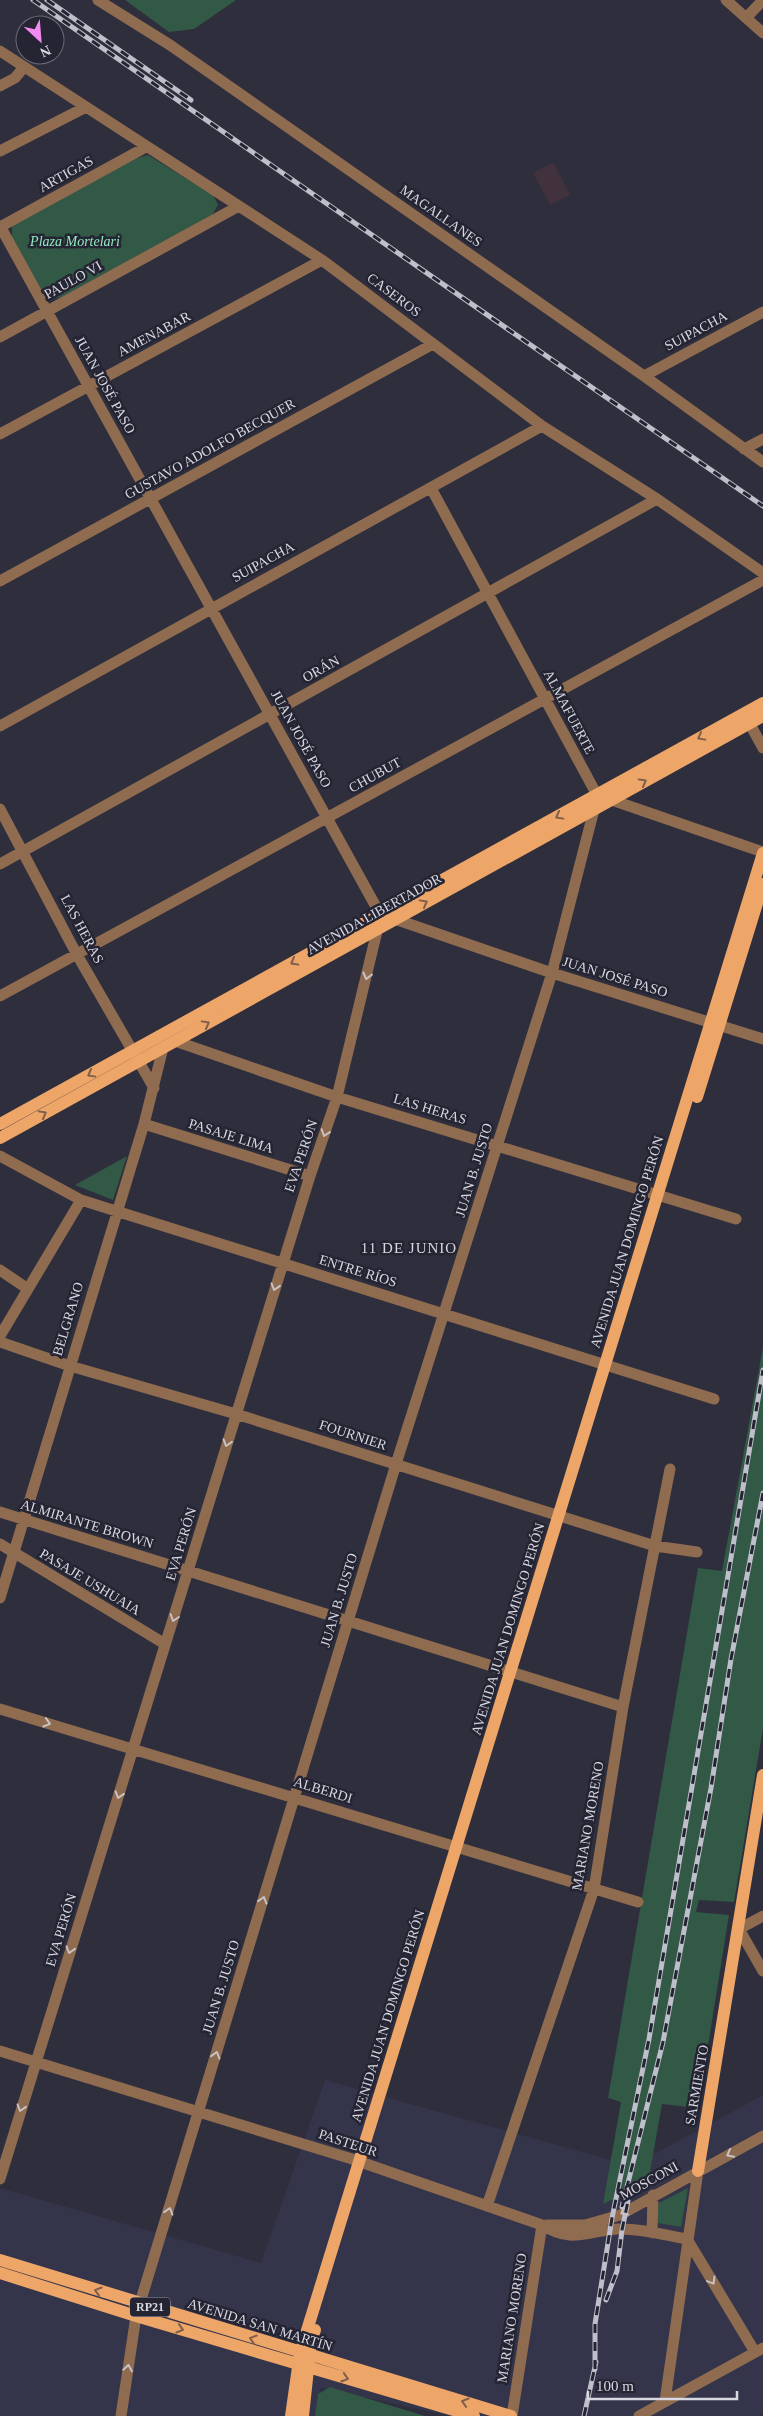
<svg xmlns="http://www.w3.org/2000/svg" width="763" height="2416" font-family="Georgia,serif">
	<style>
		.built { fill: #34344a }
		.industrial { fill: #41323e }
		.green { fill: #325846 }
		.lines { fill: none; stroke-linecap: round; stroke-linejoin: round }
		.minor { stroke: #8f6b4f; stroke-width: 11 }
		.major { stroke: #eea568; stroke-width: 12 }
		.rail-casing { stroke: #bebfca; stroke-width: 5 }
		.rail { stroke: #242433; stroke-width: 3; stroke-dasharray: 9; stroke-linecap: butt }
		.oneway { stroke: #7f5e4b }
		.oneway2 { stroke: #c9c2c5 }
		.labels { text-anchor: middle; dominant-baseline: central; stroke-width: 5; stroke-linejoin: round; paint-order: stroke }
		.shield { fill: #242433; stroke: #a1a2ae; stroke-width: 1 }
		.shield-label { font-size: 12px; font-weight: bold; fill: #d7d8e2 }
		.street-label { font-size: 14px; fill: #d7d8e2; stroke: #242433 }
		.park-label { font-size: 14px; font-style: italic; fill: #91ebc0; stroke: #242433 }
		.neighbourhood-label { font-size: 15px; letter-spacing: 1px; fill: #d7d8e2; stroke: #242433 }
	</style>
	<rect width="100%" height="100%" fill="#2e2e3d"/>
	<path class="built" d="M325,2080L632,2166L763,2095V2414L759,2416H450L321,2388L316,2416H0V2188L261,2263Z"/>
	<path class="industrial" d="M553,162L570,195L550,205L533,173Z"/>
	<path class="green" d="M125,0H236L194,29L169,32Z
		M148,155L213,195L218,205L212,215L62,297L52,299L45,296L12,239V227L16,223L137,158Z
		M127,1156L113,1200L75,1185Z
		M763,1347V1728L734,1902L699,1900L696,1912L729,1915L698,2108L662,2104L648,2183L603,2204L621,2102L608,2098L698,1568L722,1571Z
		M688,2188L681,2227L657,2223V2204Z
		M330,2387L425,2416H315L318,2394Z"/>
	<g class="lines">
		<path class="minor" d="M98,0L170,45L644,376L763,462
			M726,0L763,33
			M746,18L763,0
			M0,51L322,260L542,426L657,499L763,573
			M0,86L15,78L24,67
			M0,151L86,107
			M0,226L380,914L552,973L763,1039
			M0,227L146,147
			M0,337L239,206
			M644,376L763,312
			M0,434L322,260
			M744,449L763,439
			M431,488L597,795L763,852
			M0,581L433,344
			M746,717L763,748
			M0,726L542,426
			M0,809L76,953L154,1088
			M0,864L657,499
			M0,996L763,580
			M175,1041L337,1097L736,1219
			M144,1124L310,1176
			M0,1156L81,1200L714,1399
			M0,1270L28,1289
			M0,1336L81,1200
			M0,1342L70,1366L236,1414L655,1546L697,1552
			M0,1512L623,1707
			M0,1544L165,1644
			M0,1598L144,1124L163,1048
			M0,1709L638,1902
			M763,1916L739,1929L763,1971
			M0,2051L352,2159L542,2225C573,2244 585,2231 617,2229C640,2228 664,2235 687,2239L755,2352
			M0,2179L310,1176L337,1097L379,923
			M487,2206L594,1889L623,1707L670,1469
			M546,2225H585L620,2215L763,2136
			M652,2233L653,2195
			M665,2401L698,2171
			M121,2416L136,2316L396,1464L552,973L596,802
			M512,2416L542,2225
			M639,2416L763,2348"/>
		<path class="major" d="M697,1097L763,884
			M0,1124L763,703
			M0,1138L763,716
			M698,2171L763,1775
			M0,2260L511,2416
			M0,2273L136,2316L474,2416
			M291,2416L300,2353L763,853
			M303,2416L311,2341L315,2330"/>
		<g class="rail-casing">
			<path id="rail" d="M33,0L763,506
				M47,0L191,100
				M622,2207L663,2042L711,1788L731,1659L763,1493
				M606,2300L617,2271L622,2230L628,2201
				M595,2369V2324L612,2218L649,2039L763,1370
				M584,2416L596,2362"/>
		</g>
		<use href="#rail" class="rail"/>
	</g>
	<defs><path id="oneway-chevron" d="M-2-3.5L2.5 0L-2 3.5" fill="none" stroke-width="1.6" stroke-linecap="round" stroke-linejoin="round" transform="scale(1.25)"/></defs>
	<g class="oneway">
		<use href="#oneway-chevron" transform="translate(701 737) rotate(151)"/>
		<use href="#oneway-chevron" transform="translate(643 782) rotate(-29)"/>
		<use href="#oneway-chevron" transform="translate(559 816) rotate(151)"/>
		<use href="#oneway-chevron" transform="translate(424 903) rotate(-29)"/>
		<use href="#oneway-chevron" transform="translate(294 962) rotate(151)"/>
		<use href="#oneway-chevron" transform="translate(206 1024) rotate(-29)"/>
		<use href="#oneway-chevron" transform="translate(91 1074) rotate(151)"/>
		<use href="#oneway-chevron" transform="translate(43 1114) rotate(-29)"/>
		<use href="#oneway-chevron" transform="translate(98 2291) rotate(-163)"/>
		<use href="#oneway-chevron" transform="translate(180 2329) rotate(17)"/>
		<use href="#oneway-chevron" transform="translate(253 2339) rotate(-163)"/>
		<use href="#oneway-chevron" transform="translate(345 2378) rotate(17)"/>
		<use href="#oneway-chevron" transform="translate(465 2402) rotate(-163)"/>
	</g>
	<g class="oneway2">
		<use href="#oneway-chevron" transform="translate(367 976) rotate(104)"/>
		<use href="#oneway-chevron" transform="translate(325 1133) rotate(109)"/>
		<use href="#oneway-chevron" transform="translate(275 1287) rotate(107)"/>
		<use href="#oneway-chevron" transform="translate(227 1443) rotate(107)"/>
		<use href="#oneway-chevron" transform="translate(174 1618) rotate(108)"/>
		<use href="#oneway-chevron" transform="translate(47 1723) rotate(17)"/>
		<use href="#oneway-chevron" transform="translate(119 1795) rotate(107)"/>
		<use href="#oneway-chevron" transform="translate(263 1900) rotate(-73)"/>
		<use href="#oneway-chevron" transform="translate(70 1950) rotate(107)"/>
		<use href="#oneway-chevron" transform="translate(216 2055) rotate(-73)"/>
		<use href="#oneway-chevron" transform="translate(21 2108) rotate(107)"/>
		<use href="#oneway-chevron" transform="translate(730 2154) rotate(152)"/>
		<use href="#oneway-chevron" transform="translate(169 2211) rotate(-73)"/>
		<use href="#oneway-chevron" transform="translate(624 2212) rotate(151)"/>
		<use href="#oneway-chevron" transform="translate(712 2281) rotate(59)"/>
		<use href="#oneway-chevron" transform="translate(128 2368) rotate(-81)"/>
	</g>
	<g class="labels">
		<rect class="shield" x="130" y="2297.5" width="40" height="19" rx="4"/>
		<g class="shield-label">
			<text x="150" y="2307">RP21</text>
		</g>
		<g class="street-label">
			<text transform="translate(66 174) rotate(-29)">ARTIGAS</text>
			<text transform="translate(441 216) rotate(35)">MAGALLANES</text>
			<text transform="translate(73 280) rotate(-29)">PAULO VI</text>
			<text transform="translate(394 295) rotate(37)">CASEROS</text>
			<text transform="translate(696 331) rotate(-28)">SUIPACHA</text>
			<text transform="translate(154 334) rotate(-28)">AMENABAR</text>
			<text transform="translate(105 385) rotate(61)">JUAN JOSÉ PASO</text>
			<text transform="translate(210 449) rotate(-29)">GUSTAVO ADOLFO BECQUER</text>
			<text transform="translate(263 562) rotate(-29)">SUIPACHA</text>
			<text transform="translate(321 669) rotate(-29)">ORÁN</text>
			<text transform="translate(569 712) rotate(62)">ALMAFUERTE</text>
			<text transform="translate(301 739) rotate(61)">JUAN JOSÉ PASO</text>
			<text transform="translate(375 775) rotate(-29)">CHUBUT</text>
			<text transform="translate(374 914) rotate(-29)">AVENIDA LIBERTADOR</text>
			<text transform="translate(82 929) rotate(62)">LAS HERAS</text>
			<text transform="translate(615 977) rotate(17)">JUAN JOSÉ PASO</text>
			<text transform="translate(430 1109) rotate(17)">LAS HERAS</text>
			<text transform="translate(231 1136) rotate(17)">PASAJE LIMA</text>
			<text transform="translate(301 1156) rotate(-71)">EVA PERÓN</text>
			<text transform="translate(474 1170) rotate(-73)">JUAN B. JUSTO</text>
			<text transform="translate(627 1242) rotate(-73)">AVENIDA JUAN DOMINGO PERÓN</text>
			<text transform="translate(358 1271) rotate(17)">ENTRE RÍOS</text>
			<text transform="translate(68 1319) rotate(-73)">BELGRANO</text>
			<text transform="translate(353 1435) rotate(18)">FOURNIER</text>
			<text transform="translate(87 1524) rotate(17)">ALMIRANTE BROWN</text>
			<text transform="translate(181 1544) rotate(-73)">EVA PERÓN</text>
			<text transform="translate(90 1582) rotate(31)">PASAJE USHUAIA</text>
			<text transform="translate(339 1600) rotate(-73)">JUAN B. JUSTO</text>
			<text transform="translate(508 1629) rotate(-73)">AVENIDA JUAN DOMINGO PERÓN</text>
			<text transform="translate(323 1790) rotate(17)">ALBERDI</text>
			<text transform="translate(588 1826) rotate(-80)">MARIANO MORENO</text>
			<text transform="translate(61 1930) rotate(-73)">EVA PERÓN</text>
			<text transform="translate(221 1987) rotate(-73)">JUAN B. JUSTO</text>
			<text transform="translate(388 2016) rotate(-73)">AVENIDA JUAN DOMINGO PERÓN</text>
			<text transform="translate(697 2085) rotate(-80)">SARMIENTO</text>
			<text transform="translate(348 2143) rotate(18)">PASTEUR</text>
			<text transform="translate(649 2181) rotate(-29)">MOSCONI</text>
			<text transform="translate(512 2318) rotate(-81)">MARIANO MORENO</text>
			<text transform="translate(260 2325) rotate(17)">AVENIDA SAN MARTÍN</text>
		</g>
		<g class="park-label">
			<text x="75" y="241">Plaza Mortelari</text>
		</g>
		<g class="neighbourhood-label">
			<text x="409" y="1248">11 DE JUNIO</text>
		</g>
	</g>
	<g transform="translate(40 40) rotate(154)"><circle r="24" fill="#242433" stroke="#6c6c79"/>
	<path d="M0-4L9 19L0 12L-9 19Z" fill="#f28af2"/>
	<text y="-8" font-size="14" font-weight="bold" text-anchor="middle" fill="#d7d8e2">N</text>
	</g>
	<path d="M588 2391v8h149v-8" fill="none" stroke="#d7d8e2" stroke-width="2.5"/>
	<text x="596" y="2391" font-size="15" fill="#d7d8e2" stroke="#242433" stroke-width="4" paint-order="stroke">100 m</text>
</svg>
